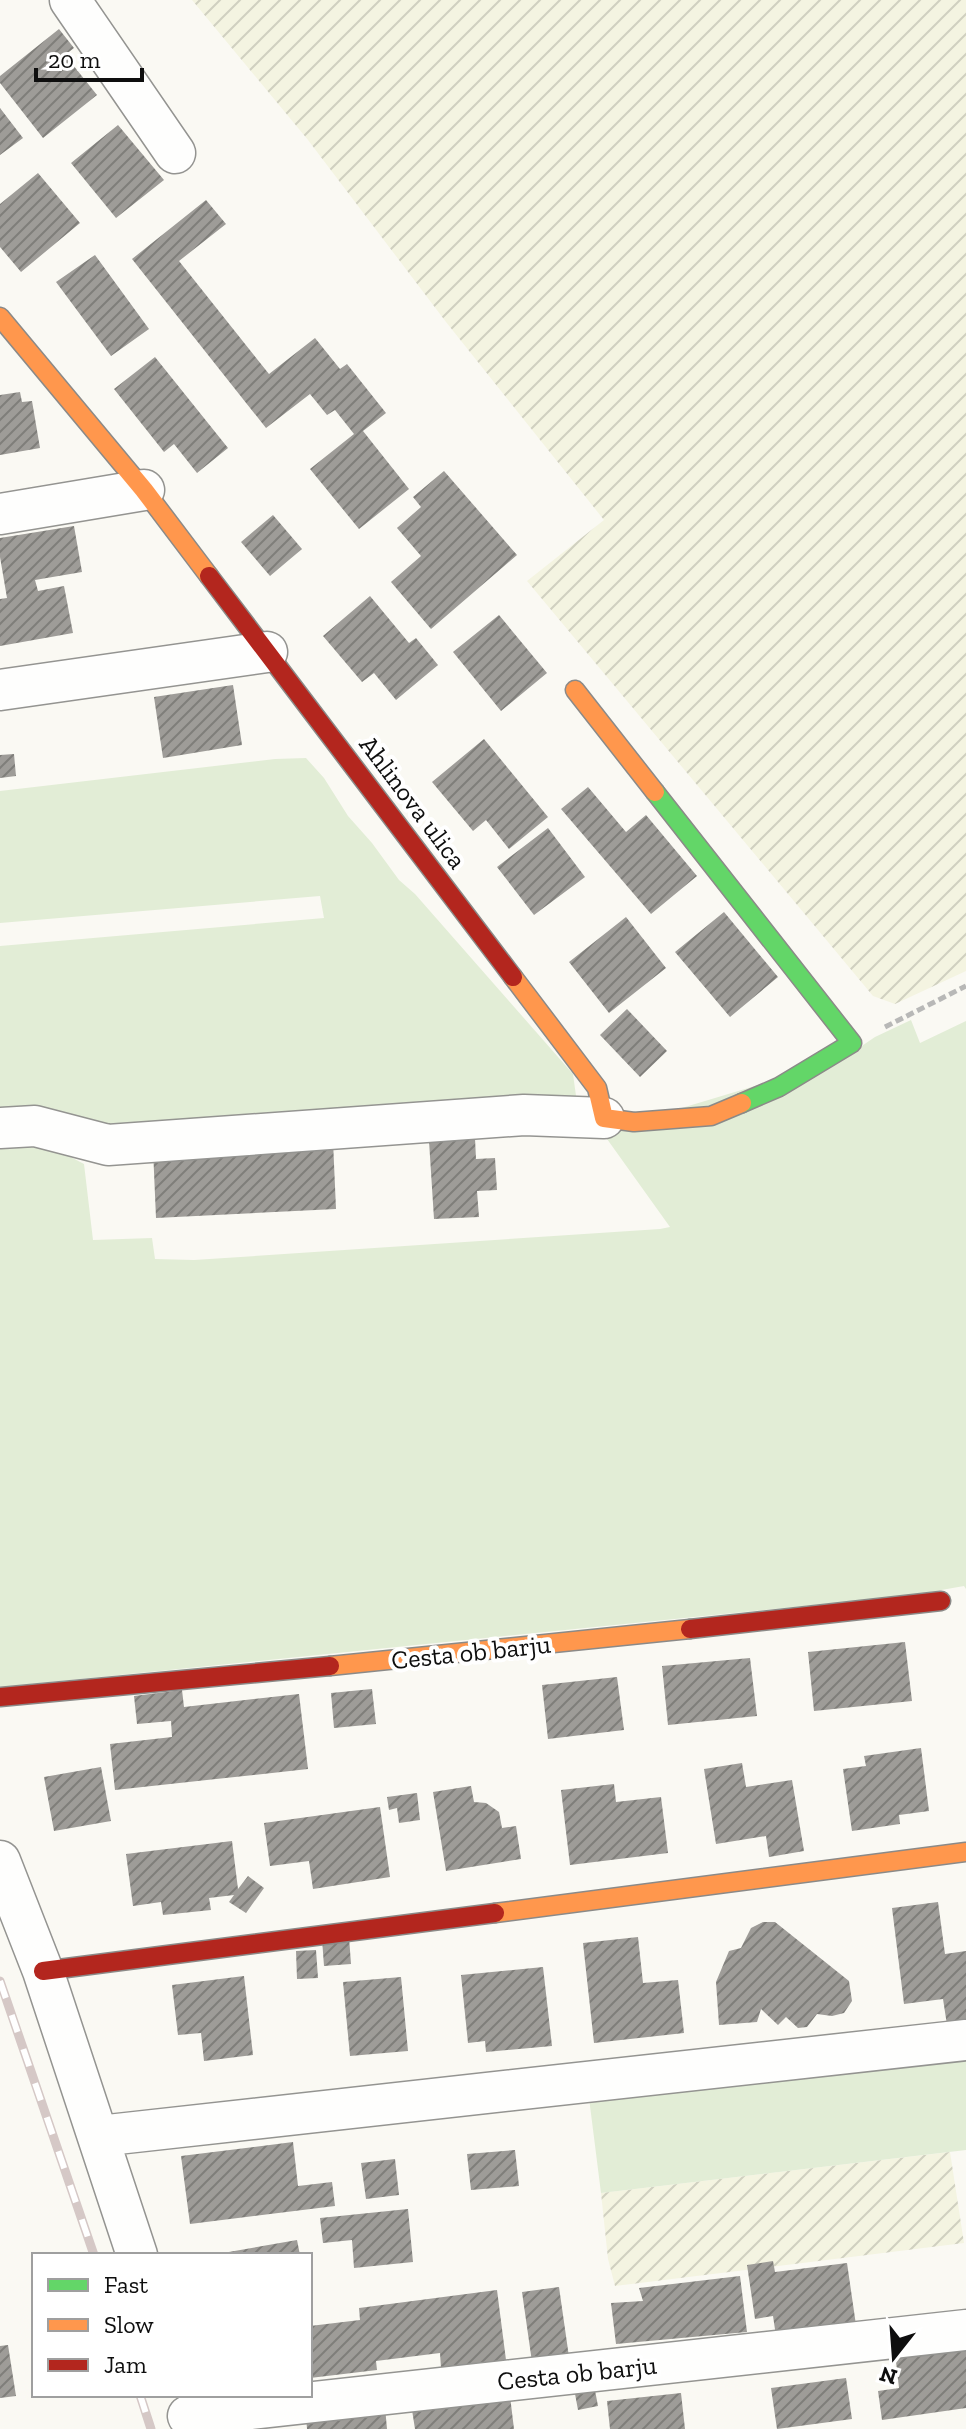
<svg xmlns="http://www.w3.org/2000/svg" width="966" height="2429" font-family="'Zilla Slab',serif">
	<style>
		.farmland { fill: url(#farmland-furrows) }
		.grass { fill: #e2edd6 }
		.building { fill: url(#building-hatch) }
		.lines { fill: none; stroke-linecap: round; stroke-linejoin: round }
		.street-casing { stroke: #949491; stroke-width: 43 }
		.fast-casing { stroke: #8b8a88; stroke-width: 21 }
		.slow-casing { stroke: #8b8a88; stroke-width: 21 }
		.jam-casing { stroke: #8b8a88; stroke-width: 21 }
		.path { stroke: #b8b8b7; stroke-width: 5; stroke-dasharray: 8 4; stroke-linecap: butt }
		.street { stroke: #fefefd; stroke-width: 40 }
		.fast { stroke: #63d668; stroke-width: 18 }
		.slow { stroke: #ff974d; stroke-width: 18 }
		.jam { stroke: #b3261e; stroke-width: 18 }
		.rail-casing { stroke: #d5c8c6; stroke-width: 9 }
		.rail { stroke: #fff; stroke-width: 6; stroke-dasharray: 18; stroke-linecap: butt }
		.labels { text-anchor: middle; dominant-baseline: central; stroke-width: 8; stroke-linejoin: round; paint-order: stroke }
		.street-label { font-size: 26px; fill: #0e0e0e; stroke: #fff }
	</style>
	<defs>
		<pattern id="farmland-furrows" width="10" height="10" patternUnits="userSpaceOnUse" patternTransform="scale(2)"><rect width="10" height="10" fill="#f4f4e1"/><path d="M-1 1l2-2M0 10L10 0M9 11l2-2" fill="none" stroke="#d0d0c0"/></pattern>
		<pattern id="building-hatch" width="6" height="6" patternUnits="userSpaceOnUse" patternTransform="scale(2)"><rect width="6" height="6" fill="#9e9c98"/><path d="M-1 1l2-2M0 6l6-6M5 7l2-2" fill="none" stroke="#7f7e7a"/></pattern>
	</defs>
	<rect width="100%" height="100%" fill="#faf9f3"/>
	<path class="farmland" d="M192,0H966V971L895,1004L873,996L527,581L604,520L446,322L308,140Z
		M950,2152L964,2243L615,2286L608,2259L601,2193Z"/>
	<path class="grass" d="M306,758L324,778L348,816L372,843L399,880L415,894L573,1074L577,1103L541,1098L73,1127L0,1115V946L324,918L320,896L0,923V791L275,759Z
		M911,1020L920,1043L966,1021V1589L964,1586L913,1595L0,1687V1141L36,1139L84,1164L93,1240L152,1238L155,1259L194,1260L660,1229L670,1227L602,1132L841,1060L875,1037Z
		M966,2051V2150L601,2193L588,2090Z"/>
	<path class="building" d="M59,29L74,48L65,55L97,95L43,138L0,83V76Z
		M0,108L23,138L0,155Z
		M118,125L164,180L116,218L71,163Z
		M38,173L80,223L21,272L0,247V204Z
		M206,200L226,224L179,261L269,374L315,338L340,369L347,364L386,413L363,431L409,489L359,529L310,469L354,434L335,410L327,415L310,394L266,428L132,259Z
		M95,255L149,329L111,356L56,282Z
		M155,357L228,448L197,473L174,444L164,452L114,389Z
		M20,392L22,402L32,401L40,448L0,455V395Z
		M444,471L517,555L431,629L391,582L421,556L397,528L421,507L413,497Z
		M273,515L302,549L270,576L241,542Z
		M74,526L82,572L35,580L38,591L64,586L73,633L0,646V599L7,598L0,557V538Z
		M370,596L409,643L416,638L438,665L396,700L374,673L362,682L323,636Z
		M499,615L547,673L501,711L453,652Z
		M233,685L242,745L163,758L154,697Z
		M484,739L548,817L509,849L486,820L473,831L432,782Z
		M14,754L16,776L0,778V755Z
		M588,787L626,832L646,815L697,876L651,914L561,809Z
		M548,828L585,877L534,915L497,867Z
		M724,912L778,977L730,1017L675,952Z
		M626,917L666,968L609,1013L569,962Z
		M627,1009L667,1051L640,1077L600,1035Z
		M475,1138L476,1159L495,1158L497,1190L477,1191L479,1217L434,1219L429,1141Z
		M333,1141L336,1209L156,1218L153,1149Z
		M905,1642L912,1701L814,1711L808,1652Z
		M750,1658L757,1716L668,1725L662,1666Z
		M617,1677L624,1730L548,1739L542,1685Z
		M372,1689L376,1724L334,1728L331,1693Z
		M182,1690L184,1707L299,1694L308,1769L115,1790L110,1744L172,1737L171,1721L137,1724L134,1696Z
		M921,1748L929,1811L899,1815L900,1824L852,1831L843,1769L866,1766L864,1756Z
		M742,1763L746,1787L792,1780L804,1851L769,1857L766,1836L716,1844L704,1769Z
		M101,1767L111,1821L54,1831L44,1777Z
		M614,1784L616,1802L661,1797L668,1853L570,1865L561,1790Z
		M471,1786L474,1802L486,1803L499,1812L502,1828L516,1826L521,1859L446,1871L433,1792Z
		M417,1793L420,1820L399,1823L397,1808L389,1810L387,1797Z
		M380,1807L390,1877L313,1889L309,1861L270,1866L264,1823Z
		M232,1841L238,1889L248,1876L264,1888L246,1913L229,1902L234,1895L209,1898L211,1910L163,1915L161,1902L133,1906L126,1854Z
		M938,1902L945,1954L966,1951V2022L947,2025L943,1999L904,2004L892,1908Z
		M763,1922H775L849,1981L852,2001L844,2013L832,2016L817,2014L807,2027L798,2028L786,2017L778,2025L761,2009L757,2022L719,2025L716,1982L729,1951L741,1948L751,1928Z
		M349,1937L351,1964L324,1966L322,1939Z
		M638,1937L643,1983L678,1980L684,2033L594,2043L583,1943Z
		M316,1950L318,1978L297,1979L296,1951Z
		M543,1967L552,2046L486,2052L485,2041L468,2043L461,1975Z
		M244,1976L253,2055L204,2061L201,2033L178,2035L172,1985Z
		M401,1977L408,2051L350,2056L343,1982Z
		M293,2142L298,2186L332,2182L335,2206L190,2224L181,2156Z
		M515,2150L519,2186L471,2190L467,2154Z
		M395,2159L399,2195L366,2199L361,2163Z
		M408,2209L413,2262L354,2268L352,2240L323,2243L320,2218Z
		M297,2240L300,2255H223V2253Z
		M773,2261L775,2272L847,2263L856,2325L776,2336L773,2316L755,2319L747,2265Z
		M740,2276L747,2332L616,2344L611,2303L643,2301L639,2288Z
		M559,2287L569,2357L532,2362L522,2292Z
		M497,2290L506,2360L441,2368L440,2353L376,2361L377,2370L310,2378V2326L360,2320L359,2308Z
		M966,2343V2408L882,2420L878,2391L899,2388L895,2353Z
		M8,2345L16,2396L0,2398V2346Z
		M846,2378L852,2419L777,2429L771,2388Z
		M593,2380L598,2406L578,2410L573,2383Z
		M681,2393L685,2429H610L607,2401Z
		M510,2396L514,2429H415L412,2410Z
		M385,2407L387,2429H307L306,2416Z"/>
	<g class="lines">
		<g class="street-casing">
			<path id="street" d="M70,0L175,153
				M0,514L144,490
				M0,690L267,652
				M0,1128L35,1126L108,1145L524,1115L604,1118
				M0,1861L43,1971L137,2255
				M99,2136L966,2040
				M188,2416L966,2330"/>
		</g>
		<g class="fast-casing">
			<path id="fast" d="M655,792L852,1043L779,1087L742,1103"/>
		</g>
		<g class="slow-casing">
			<path id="slow" d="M0,317L144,490L209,576
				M575,690L655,792
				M513,977L597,1088L604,1118L634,1122L711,1116L742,1103
				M330,1666L690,1629
				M495,1913L966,1852"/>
		</g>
		<g class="jam-casing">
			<path id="jam" d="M209,576L513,977
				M690,1629L941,1601
				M0,1697L330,1666
				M43,1971L495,1913"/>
		</g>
		<path class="path" d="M885,1027L966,986"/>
		<use href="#street" class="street"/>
		<use href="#fast" class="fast"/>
		<use href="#slow" class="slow"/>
		<use href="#jam" class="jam"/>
		<g class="rail-casing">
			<path id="rail" d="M0,1981L94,2255
				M140,2395L151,2429"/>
		</g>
		<use href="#rail" class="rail"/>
	</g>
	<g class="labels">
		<g class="street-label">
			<text transform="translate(413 802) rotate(53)">Ahlinova ulica</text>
			<text transform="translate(471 1652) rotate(-6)">Cesta ob barju</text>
			<text transform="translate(577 2373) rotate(-6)">Cesta ob barju</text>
		</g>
	</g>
	<rect x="32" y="2253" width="280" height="144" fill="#ffffff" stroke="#9f9f9f" stroke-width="2"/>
	<rect x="48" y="2279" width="40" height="12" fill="#63d668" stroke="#9f9f9f" stroke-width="2"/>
	<text x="104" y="2293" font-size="24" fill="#0e0e0e">Fast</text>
	<rect x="48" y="2319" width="40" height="12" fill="#ff974d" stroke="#9f9f9f" stroke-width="2"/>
	<text x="104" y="2333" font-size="24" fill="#0e0e0e">Slow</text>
	<rect x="48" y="2359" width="40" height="12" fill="#b3261e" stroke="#9f9f9f" stroke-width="2"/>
	<text x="104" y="2373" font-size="24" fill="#0e0e0e">Jam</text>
	<g transform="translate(894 2357) rotate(197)" stroke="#ffffff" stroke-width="6" paint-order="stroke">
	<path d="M0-6L14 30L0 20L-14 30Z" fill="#0e0e0e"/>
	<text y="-12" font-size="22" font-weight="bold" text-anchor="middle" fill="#0e0e0e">N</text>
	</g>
	<path d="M36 68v12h106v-12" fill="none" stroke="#0e0e0e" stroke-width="4"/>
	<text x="48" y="68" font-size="24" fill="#0e0e0e" stroke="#ffffff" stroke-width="6" paint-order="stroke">20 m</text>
</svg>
